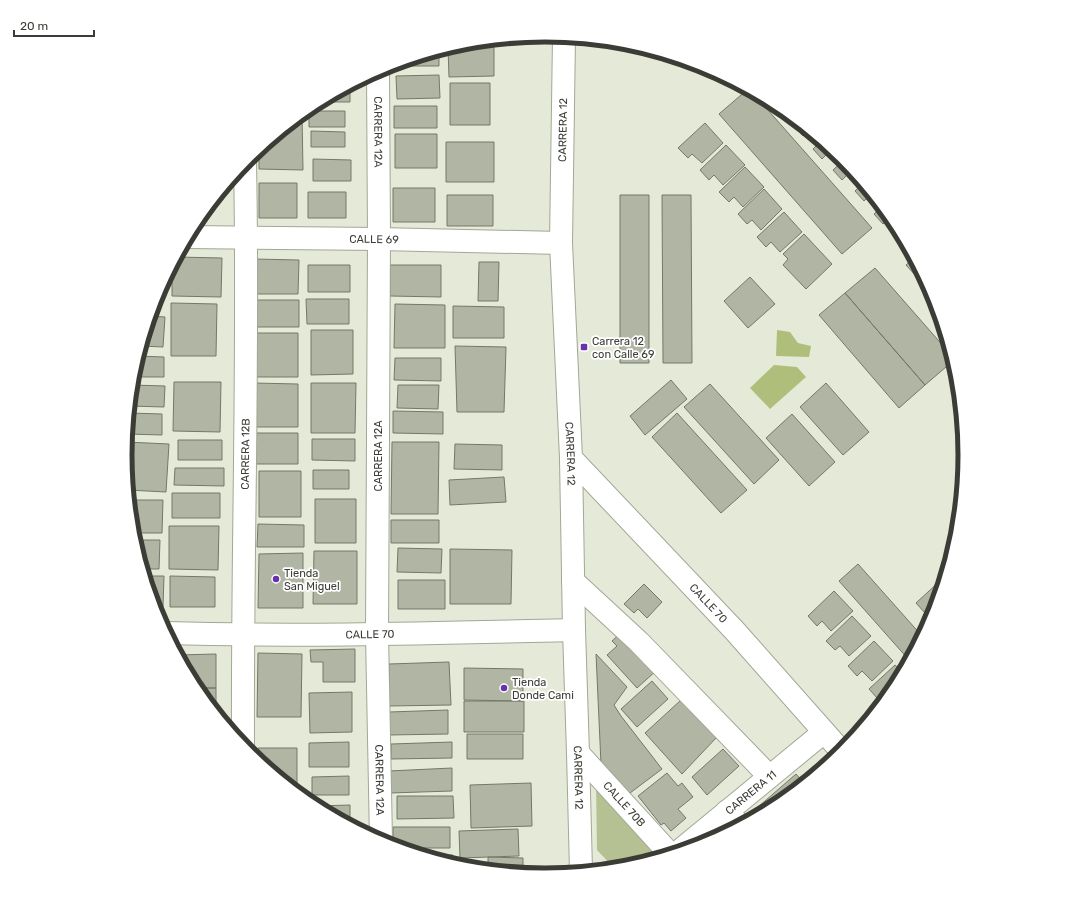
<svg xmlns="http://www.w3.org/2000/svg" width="1090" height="910" font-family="Rubik,sans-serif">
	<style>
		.green { fill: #b5c192 }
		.water { fill: #afbf7b }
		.building { fill: #b0b5a4; stroke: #747869 }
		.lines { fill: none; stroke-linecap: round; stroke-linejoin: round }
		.minor-casing { stroke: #a2a796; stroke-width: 24 }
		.major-casing { stroke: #a2a796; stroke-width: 24 }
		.minor { stroke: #fff; stroke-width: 22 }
		.major { stroke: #fff; stroke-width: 22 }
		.poi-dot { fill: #6833aa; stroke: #fff; stroke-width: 1.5 }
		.labels { text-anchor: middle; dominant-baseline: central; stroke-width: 3.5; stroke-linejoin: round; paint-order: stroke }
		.street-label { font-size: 11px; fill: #3b3c35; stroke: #fff }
		.poi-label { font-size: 11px; fill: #3b3c35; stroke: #fff; text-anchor: start }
		.rim { fill: none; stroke: #3b3c35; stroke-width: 5 }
	</style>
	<rect width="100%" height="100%" fill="#e5ead8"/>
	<path class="green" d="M596,785L663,856L627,867L614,868L597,850Z"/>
	<path class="water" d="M777,330L790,332L798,343L811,346L809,357L776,356Z
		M774,365L797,367L806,377L770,409L750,388Z"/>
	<path class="building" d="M494,41V76L449,77L448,48L463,43Z
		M439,50V66H397V63Z
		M439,75L440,98L397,99L396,76Z
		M450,83H490V125H450Z
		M350,85V102H318Z
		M748,89L752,92L872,228L842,254L719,114Z
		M394,106H437V128H394Z
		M309,111H345V127H309Z
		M302,114L303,170L259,169V149Z
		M798,122L819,139L817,141L808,131L803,136L794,126Z
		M705,123L723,143L702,163L692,154L688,158L678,148Z
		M311,131L345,132V147H311Z
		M395,134H437V168H395Z
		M821,141L842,158L836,164L827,154L822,159L813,149Z
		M446,142H494V182H446Z
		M726,145L745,165L723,185L714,175L709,180L700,170Z
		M313,159L351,160V181H313Z
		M844,160L861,181L856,185L847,175L842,180L833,170Z
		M745,167L764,187L743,207L734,197L729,202L719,192Z
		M259,183H297V218H259Z
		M863,183L880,204L878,206L869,196L864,201L855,191Z
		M393,188H435V222H393Z
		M764,189L782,209L761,230L752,220L747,224L738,214Z
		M308,192H346V218H308Z
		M447,195H493V226H447Z
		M620,195H649V363H620Z
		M662,195H691L692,363H663Z
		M882,207L894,222L898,229L897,230L888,220L883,224L874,214Z
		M784,212L802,232L780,252L771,242L766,247L757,237Z
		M899,231L906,244L903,246L894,237Z
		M804,234L832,264L806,289L783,265L788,259L783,254Z
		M177,257L222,258L221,297L172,296V267Z
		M914,258L920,271L916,276L906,265Z
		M254,259L299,260L298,294H254Z
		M479,262H499L498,301H478Z
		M308,265H350V292H308Z
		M390,265H441V297L390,296Z
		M875,268L952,356L953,361L925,385L845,293Z
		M750,277L775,304L748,328L724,301Z
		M163,283V298H156L157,294Z
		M929,286L933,294L934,297L926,289Z
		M845,293L925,385L899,408L819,315Z
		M306,299H349V324H307Z
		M255,300H299V327H255Z
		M171,303L217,304L216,356H171Z
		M395,304L445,305V348H394Z
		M453,306L504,307V338H453Z
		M150,316L165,317L163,347L141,346Z
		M311,330H353V374L311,375Z
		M254,333H298V377H253Z
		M455,346L506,347L504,412H457Z
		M138,356L164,357V377H133Z
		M395,358H441V381L394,380Z
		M671,380L687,399L645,435L630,416Z
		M174,382H221L220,432L173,431Z
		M254,383L298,384V427H254Z
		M311,383H356L355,433H311Z
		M826,383L869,432L843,455L800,407Z
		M710,384L779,460L754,484L684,407Z
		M132,385L165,386L164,407L130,406Z
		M398,385H439L438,409L397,408Z
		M393,411L443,412V434L393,433Z
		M129,413L162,414V435L127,434Z
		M677,413L747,490L721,513L652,437Z
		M792,414L835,462L809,486L766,438Z
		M256,433H298V464H256Z
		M312,439H355V461L312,460Z
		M178,440H222V460H178Z
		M126,442L169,444L166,492L128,490L125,455Z
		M392,442H439L438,514H391Z
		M455,444L502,445V470L454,469Z
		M175,468H224V486L174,485Z
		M313,470H349V489H313Z
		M259,471H301V517H259Z
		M504,477L506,502L450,505L449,480Z
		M172,493H220V518H172Z
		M315,499H356V543H315Z
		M129,500H163L162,533H133Z
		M391,520H439V543H391Z
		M258,524L304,525V547H257Z
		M169,526H219L218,570L169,569Z
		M134,540H160L159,569H143Z
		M398,548L442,549L441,573L397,572Z
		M450,549L512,550L511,604H450Z
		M314,551H357V604H313Z
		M303,553V608H258L259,554Z
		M858,564L922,636L909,660L839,581Z
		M145,576H164L163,607H154Z
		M170,576L215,577V607H170Z
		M942,579L944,581L934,613L930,609L925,613L916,603Z
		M398,580H445V609H398Z
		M644,584L662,602L647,618L638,609L634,613L624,604Z
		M834,591L853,611L831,631L822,621L817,626L808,616Z
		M852,616L871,636L849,656L840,646L835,650L826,641Z
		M622,632L657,670L637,688L607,655L617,646L612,641Z
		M874,641L893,661L872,681L862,671L857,676L848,666Z
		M355,649V682H323V662H311L310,650Z
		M258,653L302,654L301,717H257Z
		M216,654V688H195L178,655Z
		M596,654L627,687L614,705L621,716L662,769L626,796L601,764Z
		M449,662L451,705L389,706V664Z
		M895,665L903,672L894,689L886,698L883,694L878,699L869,689Z
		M464,668L523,669V701L464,700Z
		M652,681L668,699L637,727L621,709Z
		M195,688H216V712H215Z
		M352,692V732L310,733L309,693Z
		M681,700L717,737L682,774L645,733Z
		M464,701H524V732H464Z
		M448,710V734L389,735V712Z
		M467,734H523V759H467Z
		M349,742V767H309V743Z
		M452,742V758L391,759V744Z
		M258,748H297V787H291L258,760Z
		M723,749L739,766L707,795L692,777Z
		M452,768V791L390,793L389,771Z
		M667,773L678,786L682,783L693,797L678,809L686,818L671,831L664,823L661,825L638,796Z
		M796,774L804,783L778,804L763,812L758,807Z
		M349,776V795H312V777Z
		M531,783L532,826L471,828L470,785Z
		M397,796H453L454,818L397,819Z
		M350,805V825L315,806Z
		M393,827H450V848H401L393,846Z
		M518,829L519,856L460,858L459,831Z
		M424,855H453V864Z
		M488,857L523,858V873L488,869Z"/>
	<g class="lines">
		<g class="minor-casing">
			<g id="minor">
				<path id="s1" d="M378,71L379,239L377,634L381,841"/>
				<path id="s2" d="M187,237L379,239L561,243"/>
				<path id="s3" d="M571,458L734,630L842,752"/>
				<path d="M573,581L639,642L769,776"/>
				<path id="s4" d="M166,633C302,637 438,633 574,630"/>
				<path id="s5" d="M243,746C242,551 249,356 245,162"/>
				<path id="s6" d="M578,753L670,854"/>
				<path d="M727,811L739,825"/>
				<path id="s7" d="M678,852L824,732"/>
			</g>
		</g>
		<g class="major-casing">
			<g id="major">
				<path id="s8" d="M564,37L561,243L571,458L574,630L578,753L581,871"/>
			</g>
		</g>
		<use href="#minor" class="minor"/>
		<use href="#major" class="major"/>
	</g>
	<g class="poi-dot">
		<rect x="580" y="343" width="8" height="8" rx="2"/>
		<circle cx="276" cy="579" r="4"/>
		<circle cx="504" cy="688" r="4"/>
	</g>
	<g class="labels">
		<g class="street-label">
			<text transform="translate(563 130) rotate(-89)">CARRERA 12</text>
			<text stroke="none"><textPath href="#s1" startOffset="61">CARRERA 12A</textPath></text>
			<text stroke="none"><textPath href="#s2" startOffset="187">CALLE 69</textPath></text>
			<text stroke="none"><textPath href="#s5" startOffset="292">CARRERA 12B</textPath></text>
			<text stroke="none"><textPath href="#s8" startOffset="417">CARRERA 12</textPath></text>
			<text transform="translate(378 456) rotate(-90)">CARRERA 12A</text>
			<text stroke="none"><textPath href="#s3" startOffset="200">CALLE 70</textPath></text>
			<text stroke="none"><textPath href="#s4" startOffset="204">CALLE 70</textPath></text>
			<text stroke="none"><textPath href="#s8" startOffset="741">CARRERA 12</textPath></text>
			<text stroke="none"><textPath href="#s1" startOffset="709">CARRERA 12A</textPath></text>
			<text stroke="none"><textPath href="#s7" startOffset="94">CARRERA 11</textPath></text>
			<text stroke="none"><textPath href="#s6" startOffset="69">CALLE 70B</textPath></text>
		</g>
		<g class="poi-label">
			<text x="592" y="341">Carrera 12<tspan x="592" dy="13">con Calle 69</tspan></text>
			<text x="284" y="573">Tienda<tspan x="284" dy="13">San Miguel</tspan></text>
			<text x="512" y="682">Tienda<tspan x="512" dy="13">Donde Cami</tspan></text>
		</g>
	</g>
	<path d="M0 0H1090V910H0ZM132 455a413 413 0 1 1 826 0a413 413 0 1 1-826 0Z" fill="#fff" fill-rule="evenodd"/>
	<path class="rim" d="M132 455a413 413 0 1 1 826 0a413 413 0 1 1-826 0Z"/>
	<path d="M14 30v6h80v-6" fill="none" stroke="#3b3c35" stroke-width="2"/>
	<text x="20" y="30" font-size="12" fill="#3b3c35" stroke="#ffffff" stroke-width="3" paint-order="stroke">20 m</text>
</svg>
